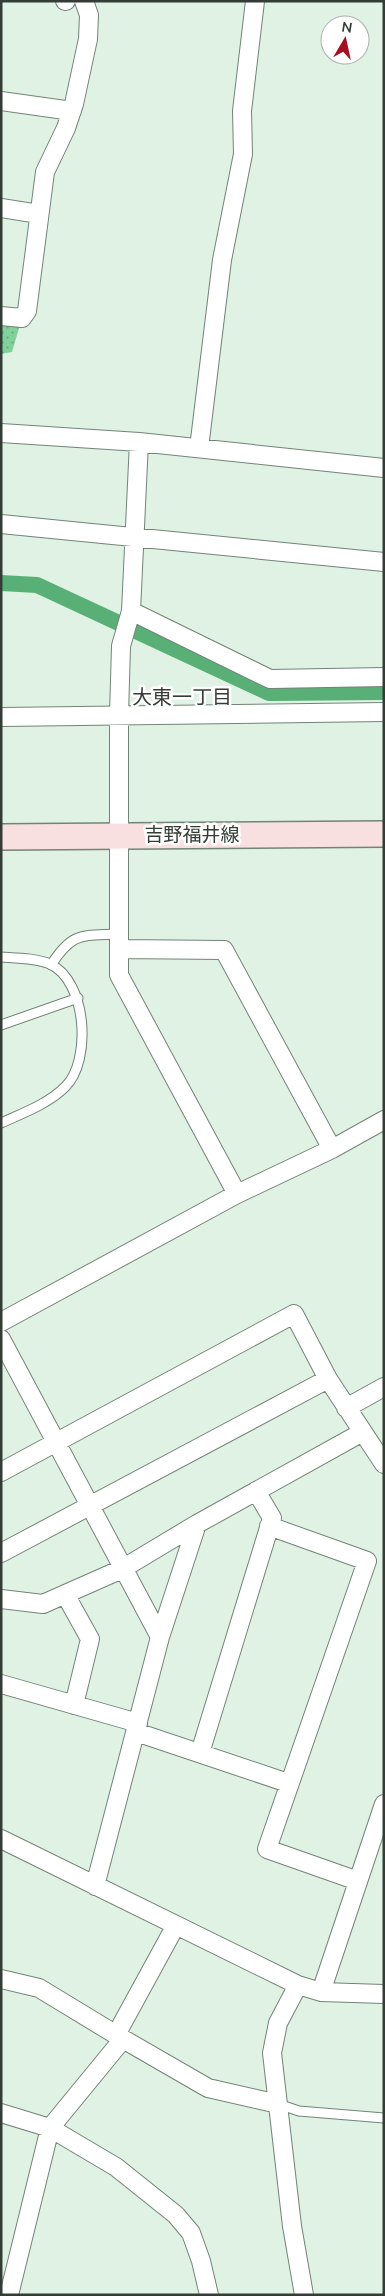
<svg xmlns="http://www.w3.org/2000/svg" width="385" height="2296" font-family="Mulish,'Noto Sans JP',sans-serif">
	<style>
		.park { fill: url(#park-dots) }
		.lines { fill: none; stroke-linecap: round; stroke-linejoin: round }
		.canal { stroke: #58b076; stroke-width: 16 }
		.lane-casing { stroke: #728477; stroke-width: 11 }
		.street-casing { stroke: #728477; stroke-width: 20 }
		.secondary-casing { stroke: #728477; stroke-width: 28 }
		.lane { stroke: #fff; stroke-width: 9 }
		.street { stroke: #fff; stroke-width: 18 }
		.secondary { stroke: #f7e0df; stroke-width: 25 }
		.labels { text-anchor: middle; dominant-baseline: central; stroke-width: 5; stroke-linejoin: round; paint-order: stroke }
		.street-label { font-size: 19px; fill: #343c36; stroke: #fff }
		.neighbourhood-label { font-size: 20px; fill: #343c36; stroke: #fff }
	</style>
	<defs>
		<pattern id="park-dots" width="8" height="8" patternUnits="userSpaceOnUse" patternTransform="scale(1.25)"><rect width="8" height="8" fill="#81d19a"/><path d="M2 2h.1M6 6h.1" fill="none" stroke="#6aab7e" stroke-width="1.8" stroke-linecap="round"/></pattern>
	</defs>
	<rect width="100%" height="100%" fill="#dff2e3"/>
	<path class="park" d="M1,315L22,318L12,352L1,354Z"/>
	<g class="lines">
		<path class="canal" d="M1,583L37,585L269,693L384,692"/>
		<g class="lane-casing">
			<path id="lane" d="M1,957C17,958 36,958 50,964C87,981 92,1061 65,1087C48,1104 23,1113 1,1123
				M51,965C73,931 82,936 119,934
				M1,1025L78,998
				M278,2104L299,2111L384,2118"/>
		</g>
		<g class="street-casing">
			<path id="street" d="M65,1H66
				M1,101L72,111
				M1,208L39,214
				M1,316L22,318L27,311L45,172L66,128L74,104L88,39L89,15L84,1
				M1,433L139,442L384,468
				M139,442L131,611L121,646L119,715V975L237,1194
				M199,448L222,260L243,154L242,111L255,1
				M1,524L384,562
				M131,611L270,679L384,677
				M1,717L384,712
				M120,949L224,950L332,1149
				M1,1322L237,1194L332,1149L384,1120
				M1,1339L160,1637
				M346,1408L384,1387
				M1,1472L294,1314L328,1379
				M269,1526L367,1561L267,1849L358,1881
				M1,1553L328,1379L384,1464
				M65,1594L90,1639L74,1705
				M1,1599L43,1604L122,1569L197,1524L361,1433
				M1,1684L138,1723
				M136,1732L288,1783
				M200,1753L272,1518L256,1491
				M1,1839L298,1985L321,1992L384,1994
				M95,1886L160,1637L197,1524
				M1,1979L39,1988L123,2039L50,2128L9,2295
				M298,1985L278,2023L272,2053L292,2226L304,2295
				M321,1992L384,1804
				M117,2033L176,1925
				M123,2039L208,2088L278,2104
				M1,2113L50,2128L116,2167L176,2215L191,2233L201,2261L209,2295"/>
		</g>
		<g class="secondary-casing">
			<path id="secondary" d="M1,837L384,834"/>
		</g>
		<use href="#lane" class="lane"/>
		<use href="#street" class="street"/>
		<use href="#secondary" class="secondary"/>
	</g>
	<g class="labels">
		<g class="street-label">
			<text x="192" y="834">吉野福井線</text>
		</g>
		<g class="neighbourhood-label">
			<text x="182" y="696">大東一丁目</text>
		</g>
	</g>
	<rect width="385" height="2296" fill="none" stroke="#343c36" stroke-width="5"/>
	<g transform="translate(345 40) rotate(9)"><circle r="24" fill="#ffffff" stroke="#aeb1af"/>
	<path d="M0-4L9 19L0 12L-9 19Z" fill="#a60e22"/>
	<text y="-8" font-size="14" font-weight="bold" text-anchor="middle" fill="#343c36">N</text>
	</g>
</svg>
